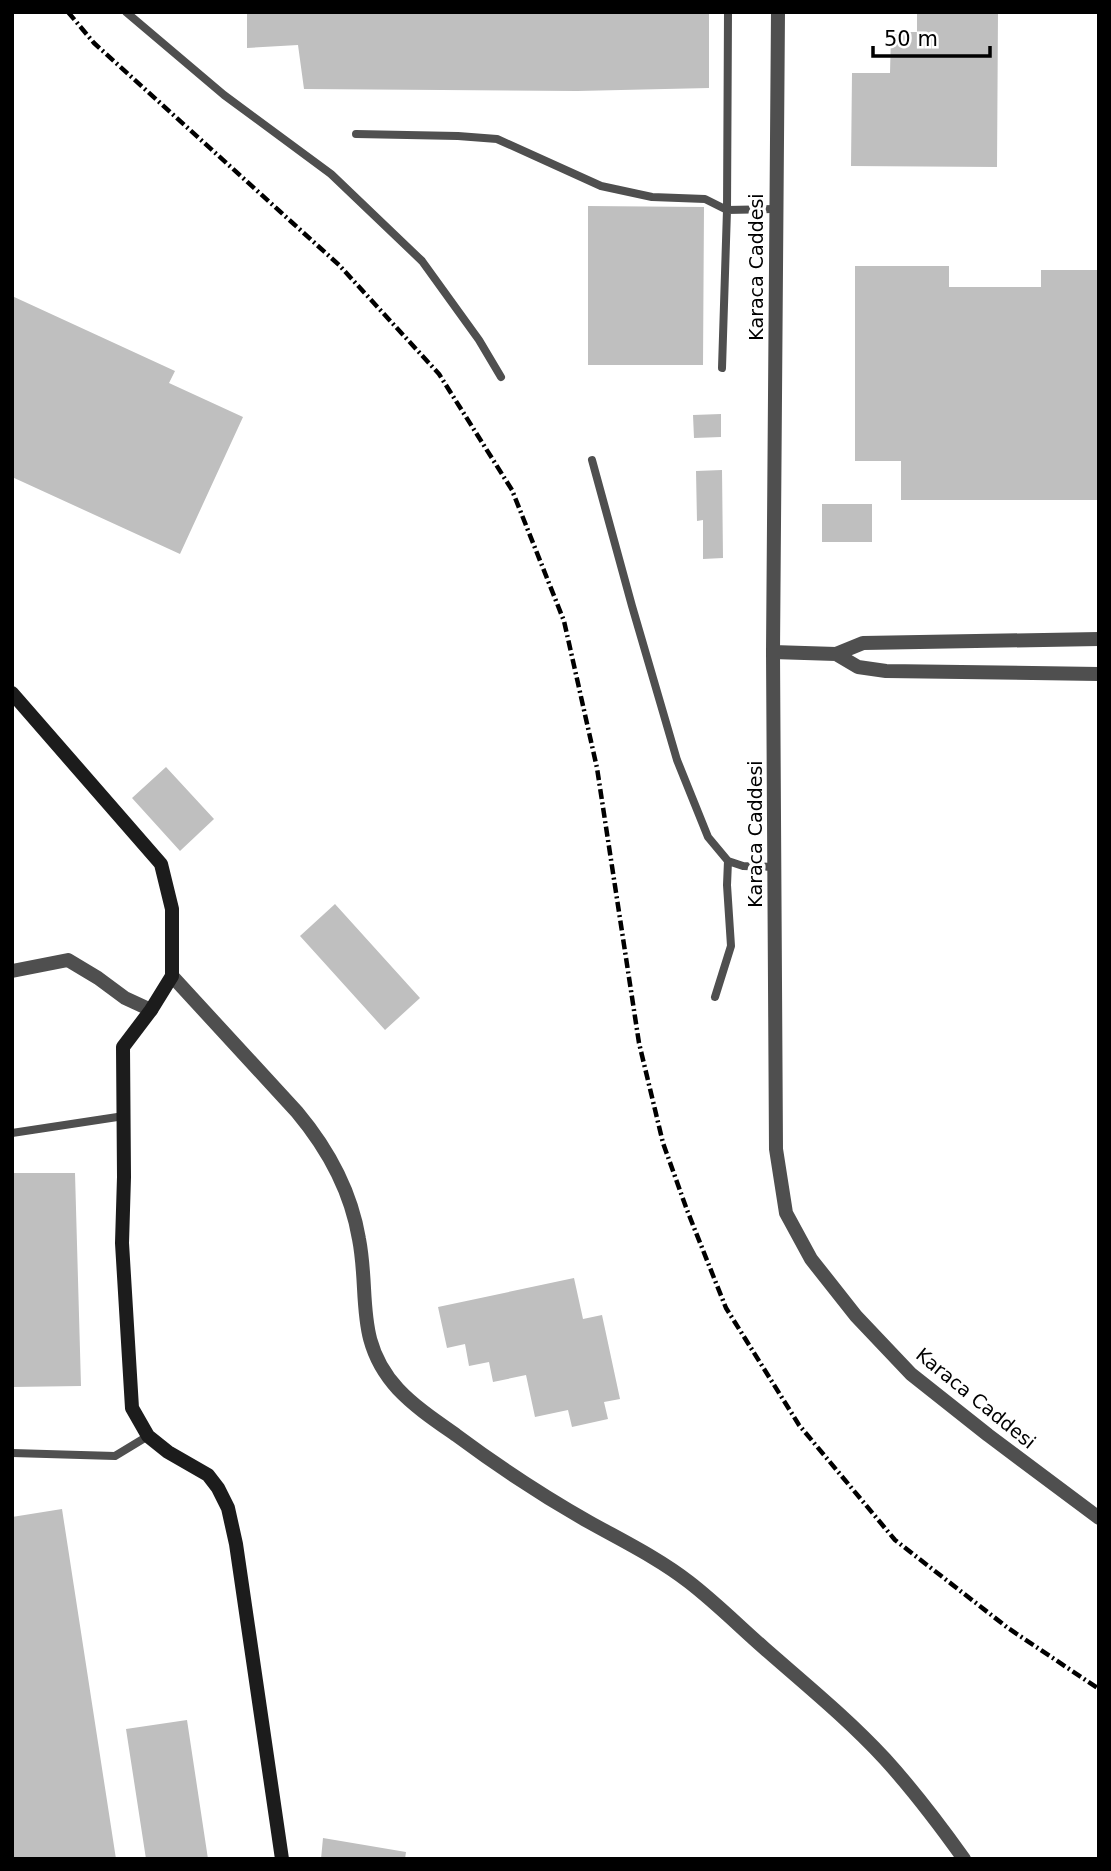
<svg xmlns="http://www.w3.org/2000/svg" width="1111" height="1871" font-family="'DejaVu Sans',sans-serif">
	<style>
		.building { fill: #bfbfbf }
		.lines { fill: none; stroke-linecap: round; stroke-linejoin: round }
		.lane { stroke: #4f4f4f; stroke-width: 8 }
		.street { stroke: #4f4f4f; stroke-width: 14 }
		.secondary { stroke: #1c1c1c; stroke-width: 14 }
		.rail { stroke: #000; stroke-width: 4.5; stroke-dasharray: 10 3.5 2 3.5; stroke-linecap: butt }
		.labels { text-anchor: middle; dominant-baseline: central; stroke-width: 7; stroke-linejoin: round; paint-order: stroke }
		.street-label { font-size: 19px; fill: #000; stroke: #fff }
	</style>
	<rect width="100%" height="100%" fill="#fff"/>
	<path class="building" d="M247,12H709V88L577,91L304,89L298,45L247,48Z
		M917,12H998L997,167L851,166L852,73H890L891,32H917Z
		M588,206L704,207L703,365H588Z
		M855,266H949V287H1041V270H1099V500H901V461H855Z
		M12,296L175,371L169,383L243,417L180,554L12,477Z
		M721,414V437L694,438L693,415Z
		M722,470L723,558L703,559V520L697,521L696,471Z
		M822,504H872V542H822Z
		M166,767L214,819L180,851L132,798Z
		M335,904L420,998L385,1030L300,936Z
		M12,1173H75L81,1386L12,1387Z
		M574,1278L583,1319L602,1315L620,1399L604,1402L608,1419L572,1427L568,1410L535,1417L526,1375L493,1382L489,1362L469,1366L465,1344L447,1348L438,1307Z
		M62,1509L116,1859H12V1517Z
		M187,1720L208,1859H146L126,1729Z
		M323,1838L406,1852L405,1859H321Z"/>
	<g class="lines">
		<path class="lane" d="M126,12L224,95L331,174L422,261L479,340L501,377
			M356,134L458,136L497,139L601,186L652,197L705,199L727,210L775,209
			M722,368L727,210L728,12
			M592,460L632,606L677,760L708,837L728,861L743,866L774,867
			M715,997L731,946L727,885L728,861
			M12,1133L124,1116
			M12,1453L115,1456L148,1436"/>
		<path class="street" d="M778,12L773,652L776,1149L786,1213L811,1259L856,1316L911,1374L988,1435L1099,1518
			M773,652L836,654L863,643L1099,639
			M836,654L858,667L886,671L1099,674
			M12,971L68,960L98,978L125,998L151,1010
			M172,976L297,1112C328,1149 351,1191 359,1239C370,1296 354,1341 398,1389C415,1407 436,1421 456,1435C499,1467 543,1496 589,1522C623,1541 658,1558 689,1582C715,1602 739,1626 764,1648C805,1684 848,1719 885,1759C914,1791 939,1824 964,1859"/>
		<path class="secondary" d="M12,693L161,864L172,909V976L151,1010L123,1047L124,1177L122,1243L132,1408L148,1436L168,1452L208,1475L218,1488L228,1508L236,1544L282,1859"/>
		<path class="rail" d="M68,12L94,43L339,265L439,374L512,490L564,621L597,768L639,1043L663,1143L687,1210L726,1308L799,1425L895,1540L1008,1628L1099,1689"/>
	</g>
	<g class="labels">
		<g class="street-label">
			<text transform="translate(756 267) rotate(-90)">Karaca Caddesi</text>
			<text transform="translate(755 834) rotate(-90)">Karaca Caddesi</text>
			<text transform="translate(976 1398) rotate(39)">Karaca Caddesi</text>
		</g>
	</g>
	<rect width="1111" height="1871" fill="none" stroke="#000000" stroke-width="28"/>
	<path d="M873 46v10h117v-10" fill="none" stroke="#000000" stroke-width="3.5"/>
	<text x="884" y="46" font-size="21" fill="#000000" stroke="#ffffff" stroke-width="5" paint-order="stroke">50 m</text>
</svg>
